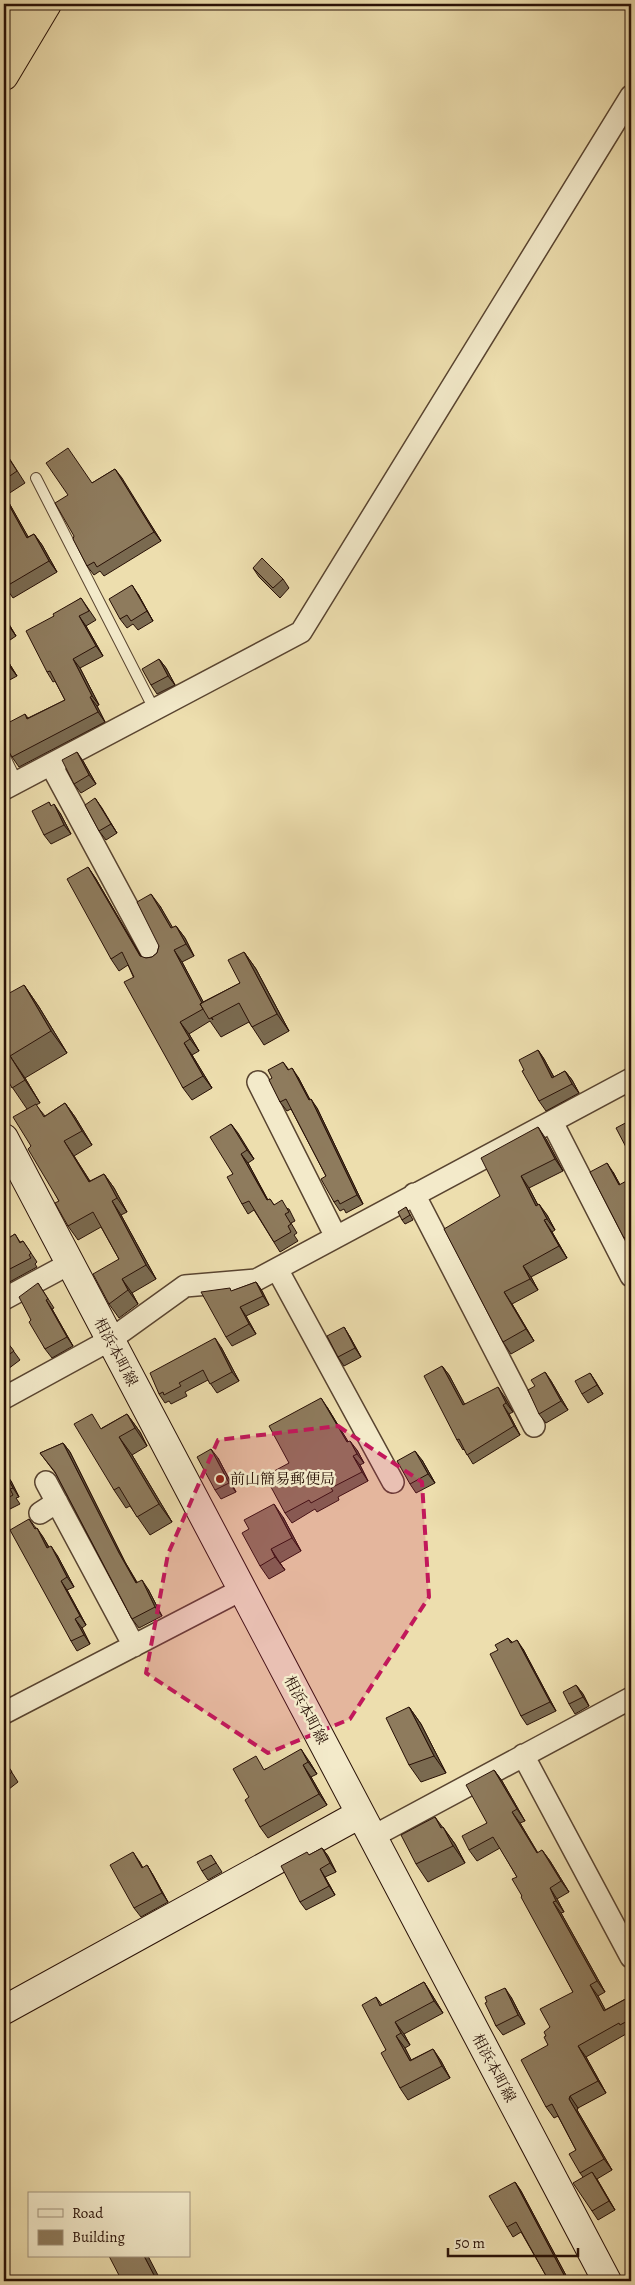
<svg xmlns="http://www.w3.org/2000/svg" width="635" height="2285" font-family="Alegreya,'Noto Serif JP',serif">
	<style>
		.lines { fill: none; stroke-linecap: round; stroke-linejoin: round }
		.lane-casing { stroke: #594430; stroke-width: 12 }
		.street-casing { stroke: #594430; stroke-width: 24 }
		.secondary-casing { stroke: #281006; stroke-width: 30 }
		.highway-casing { stroke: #281006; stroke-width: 30 }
		.lane { stroke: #f3eaca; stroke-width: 10 }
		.street { stroke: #f3eaca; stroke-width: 21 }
		.secondary { stroke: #f3eaca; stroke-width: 28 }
		.highway { stroke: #eddeae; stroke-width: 28 }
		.wall { fill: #7a6a50; stroke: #281006 }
		.shaded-wall { fill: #635641; stroke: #281006 }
		.building { fill: #8e7b5d; stroke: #281006 }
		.marked { fill: #c2185b; fill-opacity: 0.2; stroke: #c2185b; stroke-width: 4; stroke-dasharray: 10 6; stroke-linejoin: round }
		.poi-dot { fill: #8f2418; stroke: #f3eaca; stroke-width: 2 }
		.labels { text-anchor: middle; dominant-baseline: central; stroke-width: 5; stroke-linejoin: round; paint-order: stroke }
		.street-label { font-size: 15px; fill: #281006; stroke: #f3eaca }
		.poi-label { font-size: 15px; fill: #281006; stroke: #f3eaca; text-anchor: start }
	</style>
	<rect width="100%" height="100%" fill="#eddeae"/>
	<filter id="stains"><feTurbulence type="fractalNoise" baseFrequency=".004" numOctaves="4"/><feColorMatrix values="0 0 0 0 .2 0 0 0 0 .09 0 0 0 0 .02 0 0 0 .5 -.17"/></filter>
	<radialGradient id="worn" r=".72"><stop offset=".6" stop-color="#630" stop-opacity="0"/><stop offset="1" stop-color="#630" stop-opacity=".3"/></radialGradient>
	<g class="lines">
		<g class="lane-casing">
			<path id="lane" d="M36,478L155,711
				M4,755L17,782"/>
		</g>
		<g class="street-casing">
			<path id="street" d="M51,765L155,958
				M4,789L301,632L631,96
				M258,1082L336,1237
				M552,1122L631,1276
				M414,1194L534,1426
				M277,1269L393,1482
				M4,1299L69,1264
				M4,1398L110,1340L185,1286L256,1280L631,1079
				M46,1482L134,1646
				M40,1513L57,1502
				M4,1713L243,1589
				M523,1755L631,1957
				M372,1837L631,1698"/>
		</g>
		<g class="secondary-casing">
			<path id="secondary" d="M4,1138L607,2281
				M4,2010L360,1814"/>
		</g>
		<g class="highway-casing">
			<path id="highway" d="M4,31L20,4
				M4,76L47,4"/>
		</g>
		<use href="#lane" class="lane"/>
		<use href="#street" class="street"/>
		<use href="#secondary" class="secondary"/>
		<use href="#highway" class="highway"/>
	</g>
	<path class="wall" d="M4,450L25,483L5,496L28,537L34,534L42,545L57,572L13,598L4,585Z
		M115,469L161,541L104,576L100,571L94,575L87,566L92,483Z
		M253,568L283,579L289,588L280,598L259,577Z
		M138,594L153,621L138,630L133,624L127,628L120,619Z
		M81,598L96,620L86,626L103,656L80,668L99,705L97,706L105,722L19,767L12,757L25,714L28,718L65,700L55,681L53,682L47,672L54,616Z
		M4,616L16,636L4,644Z
		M4,655L17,676L4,683Z
		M159,659L166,668L175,685L157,694L151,685Z
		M83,761L96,784L81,793L74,784Z
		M95,798L117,833L106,840L99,831Z
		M49,802L51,806L60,813L71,834L51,844L44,835Z
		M88,867L96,879L141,957L146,958L152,957L157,953L159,946L160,906L172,928L176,926L185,938L194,956L182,962L203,1002L240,983L244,952L256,969L289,1031L264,1045L249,1022L221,1037L210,1021L189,1034L199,1051L192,1055L212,1088L192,1100L183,1088L128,965L119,971L111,959Z
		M4,948L7,954L4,955Z
		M24,985L39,1007L67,1053L25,1078L40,1103L36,1105L45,1116L65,1103L75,1117L92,1145L74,1156L90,1181L104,1174L114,1188L127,1212L121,1215L156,1279L132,1293L138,1304L119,1318L109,1304L119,1259L101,1227L78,1240L68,1226L59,1201L31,1146L27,1109L10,1084L6,1086L4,1082V1006L8,1004Z
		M538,1050L544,1059L554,1077L565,1071L572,1080L579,1093L546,1111L539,1101L524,1070Z
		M283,1062L289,1070L298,1077L310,1100L317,1108L363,1204L346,1213L344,1209L340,1211L334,1202L326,1176L291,1109L287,1111L280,1102L272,1078Z
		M631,1120V1155L627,1149Z
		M231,1124L254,1159L248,1163L268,1200L270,1199L274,1205L289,1209L295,1221L291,1223L297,1233L294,1235L298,1241L280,1252L254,1210L248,1214L242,1204L233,1174Z
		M546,1139L563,1171L529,1188L538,1205L547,1215L555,1230L552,1232L567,1258L531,1277L538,1290L512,1304L534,1341L511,1354L503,1342L500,1196Z
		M613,1172L620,1185L631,1181V1247H630L624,1238Z
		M406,1207L413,1220L405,1224L402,1220Z
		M15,1234L20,1242L23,1241L37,1262L35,1264L37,1267L4,1285V1241Z
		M256,1282L262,1291L269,1305L246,1316L256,1334L232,1346L226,1337L232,1291Z
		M38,1283L54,1308L52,1309L73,1346L52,1358L45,1349L31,1320Z
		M344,1327L350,1337L361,1357L344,1366L338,1357Z
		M4,1338L20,1360L4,1372Z
		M221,1347L239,1381L217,1393L208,1380L185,1392L187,1396L171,1404L169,1401L165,1403L159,1394Z
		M442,1366L449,1375L464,1404L504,1396L513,1412L509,1414L520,1435L473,1464L464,1449L463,1450L457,1440Z
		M545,1372L551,1381L568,1410L546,1423L539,1414Z
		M590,1373L603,1394L588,1403L582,1394Z
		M327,1407L348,1442L357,1450L364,1463L360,1465L368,1481L338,1497L339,1500L317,1512L315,1509L292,1523L285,1513L289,1463Z
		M127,1414L140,1432L147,1446L132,1455L172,1522L150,1535L130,1506L126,1508L114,1490L102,1428Z
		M63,1443L70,1452L125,1562L137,1582L148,1589L162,1616L139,1628L132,1619L56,1474L40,1453Z
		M218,1458L236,1492L221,1499L215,1490Z
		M422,1460L435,1483L416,1493L410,1484Z
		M4,1472L11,1481L19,1497L16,1498L20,1504L4,1512Z
		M283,1517L301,1551L280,1563L285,1570L269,1579L260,1566Z
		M29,1519L43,1537L49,1547L57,1555L74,1587L67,1590L86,1625L82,1628L90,1644L77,1651L71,1641Z
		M508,1638L512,1642L523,1649L556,1711L527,1725L521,1716L498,1650Z
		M576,1685L583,1694L589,1706L575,1714L569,1704Z
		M409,1707L421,1724L446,1773L421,1782L409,1765Z
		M4,1760L18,1782L4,1793Z
		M309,1761L317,1774L311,1777L327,1805L268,1838L260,1827L249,1797L265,1769Z
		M494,1770L502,1781L525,1821L520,1823L538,1853L542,1850L550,1861L569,1892L557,1899L564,1912L561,1913L605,1992L598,1996L605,2010L631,1996V2035L628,2036L626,2034L586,2057L606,2093L578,2108L577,2110L612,2170L597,2179L615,2210L598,2220L592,2211L583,2177L580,2173L576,2150L558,2116L554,2118L546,2107L548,2045L546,2036L550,2027L573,1992L522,1896L517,1877L500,1848L477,1861L469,1850L487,1823Z
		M443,1827L455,1844L465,1863L428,1882L416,1864Z
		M322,1848L328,1856L336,1872L325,1877L335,1895L306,1910L300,1902L309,1855Z
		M211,1855L222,1872L208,1880L202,1871Z
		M139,1861L143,1868L147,1865L153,1875L168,1902L141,1917L134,1908Z
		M424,1982L432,1995L443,2013L404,2034L410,2045L405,2048L411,2060L433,2049L441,2061L450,2078L408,2100L400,2088L386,2050L376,1997L382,2005Z
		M511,1997L525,2024L503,2035L496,2026L487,2002Z
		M515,2182L521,2191L569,2281H549L521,2232L513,2237L507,2227Z"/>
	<path class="shaded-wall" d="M115,469L122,478L161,541L154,532Z
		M4,494L35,549L27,538L4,496Z
		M34,534L42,545L57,572L49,561Z
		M132,585L138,594L153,621L147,611Z
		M4,616L16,636L4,619Z
		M79,616L86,626L103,656L96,646Z
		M4,655L17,676L10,667L4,656Z
		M73,659L80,668L99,705L92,696Z
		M159,659L166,668L175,685L168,676Z
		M90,697L97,706L105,722L98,712Z
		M77,752L83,761L96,784L89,775Z
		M95,798L102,808L117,833L111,824Z
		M54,804L60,813L71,834L64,825Z
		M88,867L96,879L148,968L140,956Z
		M151,894L160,906L180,940L171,928Z
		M176,926L185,938L194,956L186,944Z
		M174,950L182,962L213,1020L204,1008Z
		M244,952L256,969L289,1031L277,1014Z
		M24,985L39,1007L67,1053L51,1031Z
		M180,1022L189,1034L199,1051L190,1039Z
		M184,1043L192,1055L212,1088L203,1076Z
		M538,1050L544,1059L559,1087L552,1078Z
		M10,1056L25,1078L40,1103L25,1080Z
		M292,1068L298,1077L315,1109L309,1100Z
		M565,1071L572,1080L579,1093L572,1084Z
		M311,1099L317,1108L363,1204L357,1195Z
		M65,1103L75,1117L92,1145L82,1131Z
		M231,1124L238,1133L254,1159L247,1150Z
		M538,1127L546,1139L563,1171L555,1159Z
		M64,1141L74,1156L99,1196L89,1182Z
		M241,1154L248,1163L273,1210L267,1200Z
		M607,1163L613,1172L625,1194L619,1185Z
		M104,1174L114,1188L127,1212L117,1198Z
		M521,1176L529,1188L544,1217L536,1206Z
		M112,1201L121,1215L156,1279L146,1265Z
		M539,1204L547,1215L555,1230L547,1219Z
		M544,1220L552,1232L567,1258L559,1246Z
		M523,1266L531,1277L538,1290L530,1279Z
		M122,1279L132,1293L138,1304L128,1290Z
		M256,1282L262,1291L269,1305L263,1296Z
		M504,1292L512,1304L534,1341L526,1329Z
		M46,1300L52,1309L73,1346L67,1337Z
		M240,1307L246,1316L256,1334L249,1324Z
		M344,1327L350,1337L361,1357L355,1348Z
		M215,1338L221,1347L239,1381L232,1372Z
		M442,1366L449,1375L470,1414L463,1405Z
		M545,1372L551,1381L568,1410L561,1401Z
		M590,1373L596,1382L603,1394L597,1385Z
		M498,1387L504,1396L513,1412L506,1403Z
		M321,1398L327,1407L354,1451L347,1442Z
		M503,1405L509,1414L520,1435L514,1426Z
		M127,1414L140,1432L147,1446L135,1428Z
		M119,1437L132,1455L172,1522L159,1504Z
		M350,1441L357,1450L364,1463L357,1454Z
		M63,1443L70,1452L125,1562L142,1592L136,1583L119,1553Z
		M211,1449L218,1458L236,1492L229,1483Z
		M415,1451L422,1460L435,1483L428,1474Z
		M353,1456L360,1465L368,1481L362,1472Z
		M4,1472L11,1481L19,1497L13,1488Z
		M274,1504L283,1517L301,1551L292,1538Z
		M37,1528L43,1537L54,1557L47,1548Z
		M51,1546L57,1555L74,1587L67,1577Z
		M271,1549L280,1563L285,1570L275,1557Z
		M142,1580L148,1589L162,1616L155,1607Z
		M61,1581L67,1590L86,1625L80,1616Z
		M75,1619L82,1628L90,1644L84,1635Z
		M517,1640L523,1649L556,1711L550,1702Z
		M576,1685L583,1694L589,1706L583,1697Z
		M409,1707L421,1724L446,1773L434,1756Z
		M301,1749L309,1761L317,1774L308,1762Z
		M303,1765L311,1777L327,1805L319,1794Z
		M494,1770L502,1781L525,1821L517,1809Z
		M512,1812L520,1823L544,1864L537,1853Z
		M435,1817L455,1844L465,1863L441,1828Z
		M322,1848L328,1856L336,1872L330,1863Z
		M542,1850L550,1861L569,1892L561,1881Z
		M133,1852L139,1861L148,1877L142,1868Z
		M147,1865L153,1875L168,1902L162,1893Z
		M320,1869L325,1877L335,1895L329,1886Z
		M550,1888L557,1899L564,1912L556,1901Z
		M553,1902L561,1913L605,1992L597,1981Z
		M424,1982L432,1995L443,2013L434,2001Z
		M590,1985L598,1996L612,2022L604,2011Z
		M505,1988L511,1997L525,2024L518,2015Z
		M395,2022L404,2034L410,2045L401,2033Z
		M396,2036L405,2048L418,2073L410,2061Z
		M578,2046L586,2057L606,2093L598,2081Z
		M433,2049L441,2061L450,2078L442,2066Z
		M570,2096L578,2108L577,2110L612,2170L604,2159L569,2099Z
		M592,2172L598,2181L615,2210L609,2201Z
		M515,2182L521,2191L569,2281L564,2275Z
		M144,2256H148L161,2281H157Z"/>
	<path class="building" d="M68,448L92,483L115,469L154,532L97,567L94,562L87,566L73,539L74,536L55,503L68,495L46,463Z
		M4,451L17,471L4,480Z
		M4,496L27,538L34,534L49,561L5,587L4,585Z
		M262,558L283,579L273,588L253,568Z
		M132,585L147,611L131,621L127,615L120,619L109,599Z
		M81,598L89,611L79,616L96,646L73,659L92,696L90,697L98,712L12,757L4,743V725L25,714L27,719L65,700L50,671L47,672L26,631L54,616L53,614Z
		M4,656L10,667L4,671Z
		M159,659L168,676L151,685L142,669Z
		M77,752L89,775L74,784L62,760Z
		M95,798L111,824L99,831L85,805Z
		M49,802L51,806L54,804L64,825L44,835L32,811Z
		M88,867L140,956L146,958L152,957L157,953L159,946L137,902L151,894L171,928L176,926L186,944L174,950L202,1003L200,1004L203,1009L180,1022L190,1039L184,1043L203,1076L183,1088L124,982L134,977L122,952L111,959L67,879Z
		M244,952L277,1014L252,1027L239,1003L209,1019L200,1004L240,983L228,960Z
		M24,985L51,1031L10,1056L25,1080L12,1088L4,1073V1006L8,1004L4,996Z
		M538,1050L552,1078L565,1071L572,1084L539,1101L522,1071L524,1070L519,1060Z
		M283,1062L288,1070L292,1068L309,1100L311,1099L357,1195L340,1204L338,1200L334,1202L321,1179L326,1176L286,1099L280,1102L269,1080L272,1078L268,1070Z
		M65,1103L82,1131L64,1141L89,1182L104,1174L117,1198L112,1201L146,1265L122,1279L128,1290L109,1304L93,1274L119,1259L93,1212L68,1226L55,1203L59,1201L28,1149L31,1146L13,1117L36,1104L44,1117Z
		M631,1120V1146L627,1149L616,1128Z
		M231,1124L247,1150L241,1154L267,1200L270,1199L274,1205L282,1200L289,1212L285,1214L291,1224L288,1226L291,1232L274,1242L249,1201L242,1204L227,1177L233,1174L210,1137Z
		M538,1127L555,1159L521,1176L536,1206L539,1204L547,1219L544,1220L559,1246L523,1266L530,1279L504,1292L526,1329L503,1342L444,1229L500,1196L481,1158Z
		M607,1163L619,1185L630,1179L631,1181V1237L630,1235L624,1238L590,1172Z
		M406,1207L410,1215L402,1220L398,1212Z
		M15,1234L20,1243L23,1241L31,1253L29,1255L31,1258L4,1272V1241Z
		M256,1282L263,1296L240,1307L249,1324L226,1337L201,1292L230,1288L231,1291Z
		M38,1283L48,1299L46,1300L67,1337L45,1349L29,1322L31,1320L19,1297Z
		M344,1327L355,1348L338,1357L327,1336Z
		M4,1338L14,1351L4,1358Z
		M215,1338L232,1372L210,1384L203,1370L179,1383L181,1386L164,1395L163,1392L159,1394L150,1373Z
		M442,1366L463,1405L498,1387L506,1403L503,1405L514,1426L467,1455L459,1439L457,1440L424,1376Z
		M545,1372L561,1401L539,1414L528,1390L535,1386L531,1380Z
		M590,1373L597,1385L582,1394L575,1381Z
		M321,1398L347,1442L350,1441L357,1454L353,1456L362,1472L331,1488L333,1491L311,1503L309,1500L285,1513L265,1476L289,1463L269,1426Z
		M92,1414L101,1429L127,1414L135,1428L119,1437L159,1504L137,1517L119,1487L114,1490L74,1424Z
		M63,1443L119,1553L136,1583L142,1580L155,1607L132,1619L55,1472L40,1453Z
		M211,1449L229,1483L215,1490L197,1457Z
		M415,1451L428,1474L410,1484L397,1461Z
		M4,1472L13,1488L10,1489L13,1495L4,1500Z
		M274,1504L292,1538L271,1549L275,1557L260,1566L242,1533L249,1529L244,1520Z
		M29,1519L35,1529L37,1528L47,1548L51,1546L67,1577L61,1581L80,1616L75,1619L84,1635L71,1641L10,1530Z
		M508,1638L511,1643L517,1640L550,1702L521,1716L490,1654L498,1650L495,1645Z
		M576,1685L583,1697L569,1704L563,1692Z
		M409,1707L434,1756L409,1765L386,1718Z
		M301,1749L308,1762L303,1765L319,1794L260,1827L245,1800L249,1797L233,1769L256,1756L264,1770Z
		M4,1760L12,1772L4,1779Z
		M494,1770L517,1809L512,1812L537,1853L542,1850L561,1881L550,1888L556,1901L553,1902L597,1981L590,1985L604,2011L631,1996V2019L620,2025L619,2023L578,2046L598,2081L570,2096L569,2099L604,2159L580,2173L569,2154L576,2150L552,2104L546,2107L521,2060L548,2045L544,2037L546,2036L544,2032L550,2027L540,2009L573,1992L521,1897L522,1896L512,1879L517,1877L493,1837L469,1850L462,1836L487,1823L466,1785Z
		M435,1817L441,1828L443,1827L453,1846L416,1864L401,1835Z
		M322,1848L330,1863L320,1869L329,1886L300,1902L281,1866L307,1852L309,1855Z
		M133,1852L142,1868L147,1865L162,1893L134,1908L110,1865Z
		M211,1855L216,1863L202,1871L197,1862Z
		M424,1982L434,2001L395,2022L401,2033L396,2036L410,2061L433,2049L442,2066L400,2088L381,2053L386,2050L362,2005L376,1997L380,2006Z
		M505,1988L518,2015L496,2026L485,2003L487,2002L485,1997Z
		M592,2172L609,2201L592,2211L573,2183Z
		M515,2182L564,2275L552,2281H549L516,2222L507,2227L489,2196Z
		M109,2256H144L157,2281H122Z"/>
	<path class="marked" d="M338,1426L422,1482L429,1597L350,1719L268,1753L146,1673L168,1554L218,1440Z"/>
	<circle class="poi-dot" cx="220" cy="1479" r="5"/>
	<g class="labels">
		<g class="street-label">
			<text transform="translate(116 1352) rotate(62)">相浜本町線</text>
			<text transform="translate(306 1710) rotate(62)">相浜本町線</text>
			<text transform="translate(494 2068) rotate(62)">相浜本町線</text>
		</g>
		<g class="poi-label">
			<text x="230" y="1479">前山簡易郵便局</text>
		</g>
	</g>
	<rect width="635" height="2285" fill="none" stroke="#eddeae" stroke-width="20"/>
	<rect x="5" y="5" width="625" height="2275" fill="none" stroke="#281006" stroke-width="2.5"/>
	<rect x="10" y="10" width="615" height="2265" fill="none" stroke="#281006"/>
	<rect x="28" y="2192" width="162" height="65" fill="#f3eaca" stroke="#a2937c"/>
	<rect x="38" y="2209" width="25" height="8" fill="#f3eaca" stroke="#a2937c"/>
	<text x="72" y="2218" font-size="15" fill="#281006">Road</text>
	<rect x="38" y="2230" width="25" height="15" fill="#8e7b5d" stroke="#a2937c"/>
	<text x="72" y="2242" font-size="15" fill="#281006">Building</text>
	<path d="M448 2248v8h130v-8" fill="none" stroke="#281006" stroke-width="2.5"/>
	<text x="455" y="2248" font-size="15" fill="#281006" stroke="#f3eaca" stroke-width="4" paint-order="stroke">50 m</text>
	<rect width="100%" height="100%" filter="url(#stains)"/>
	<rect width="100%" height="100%" fill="url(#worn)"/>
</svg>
